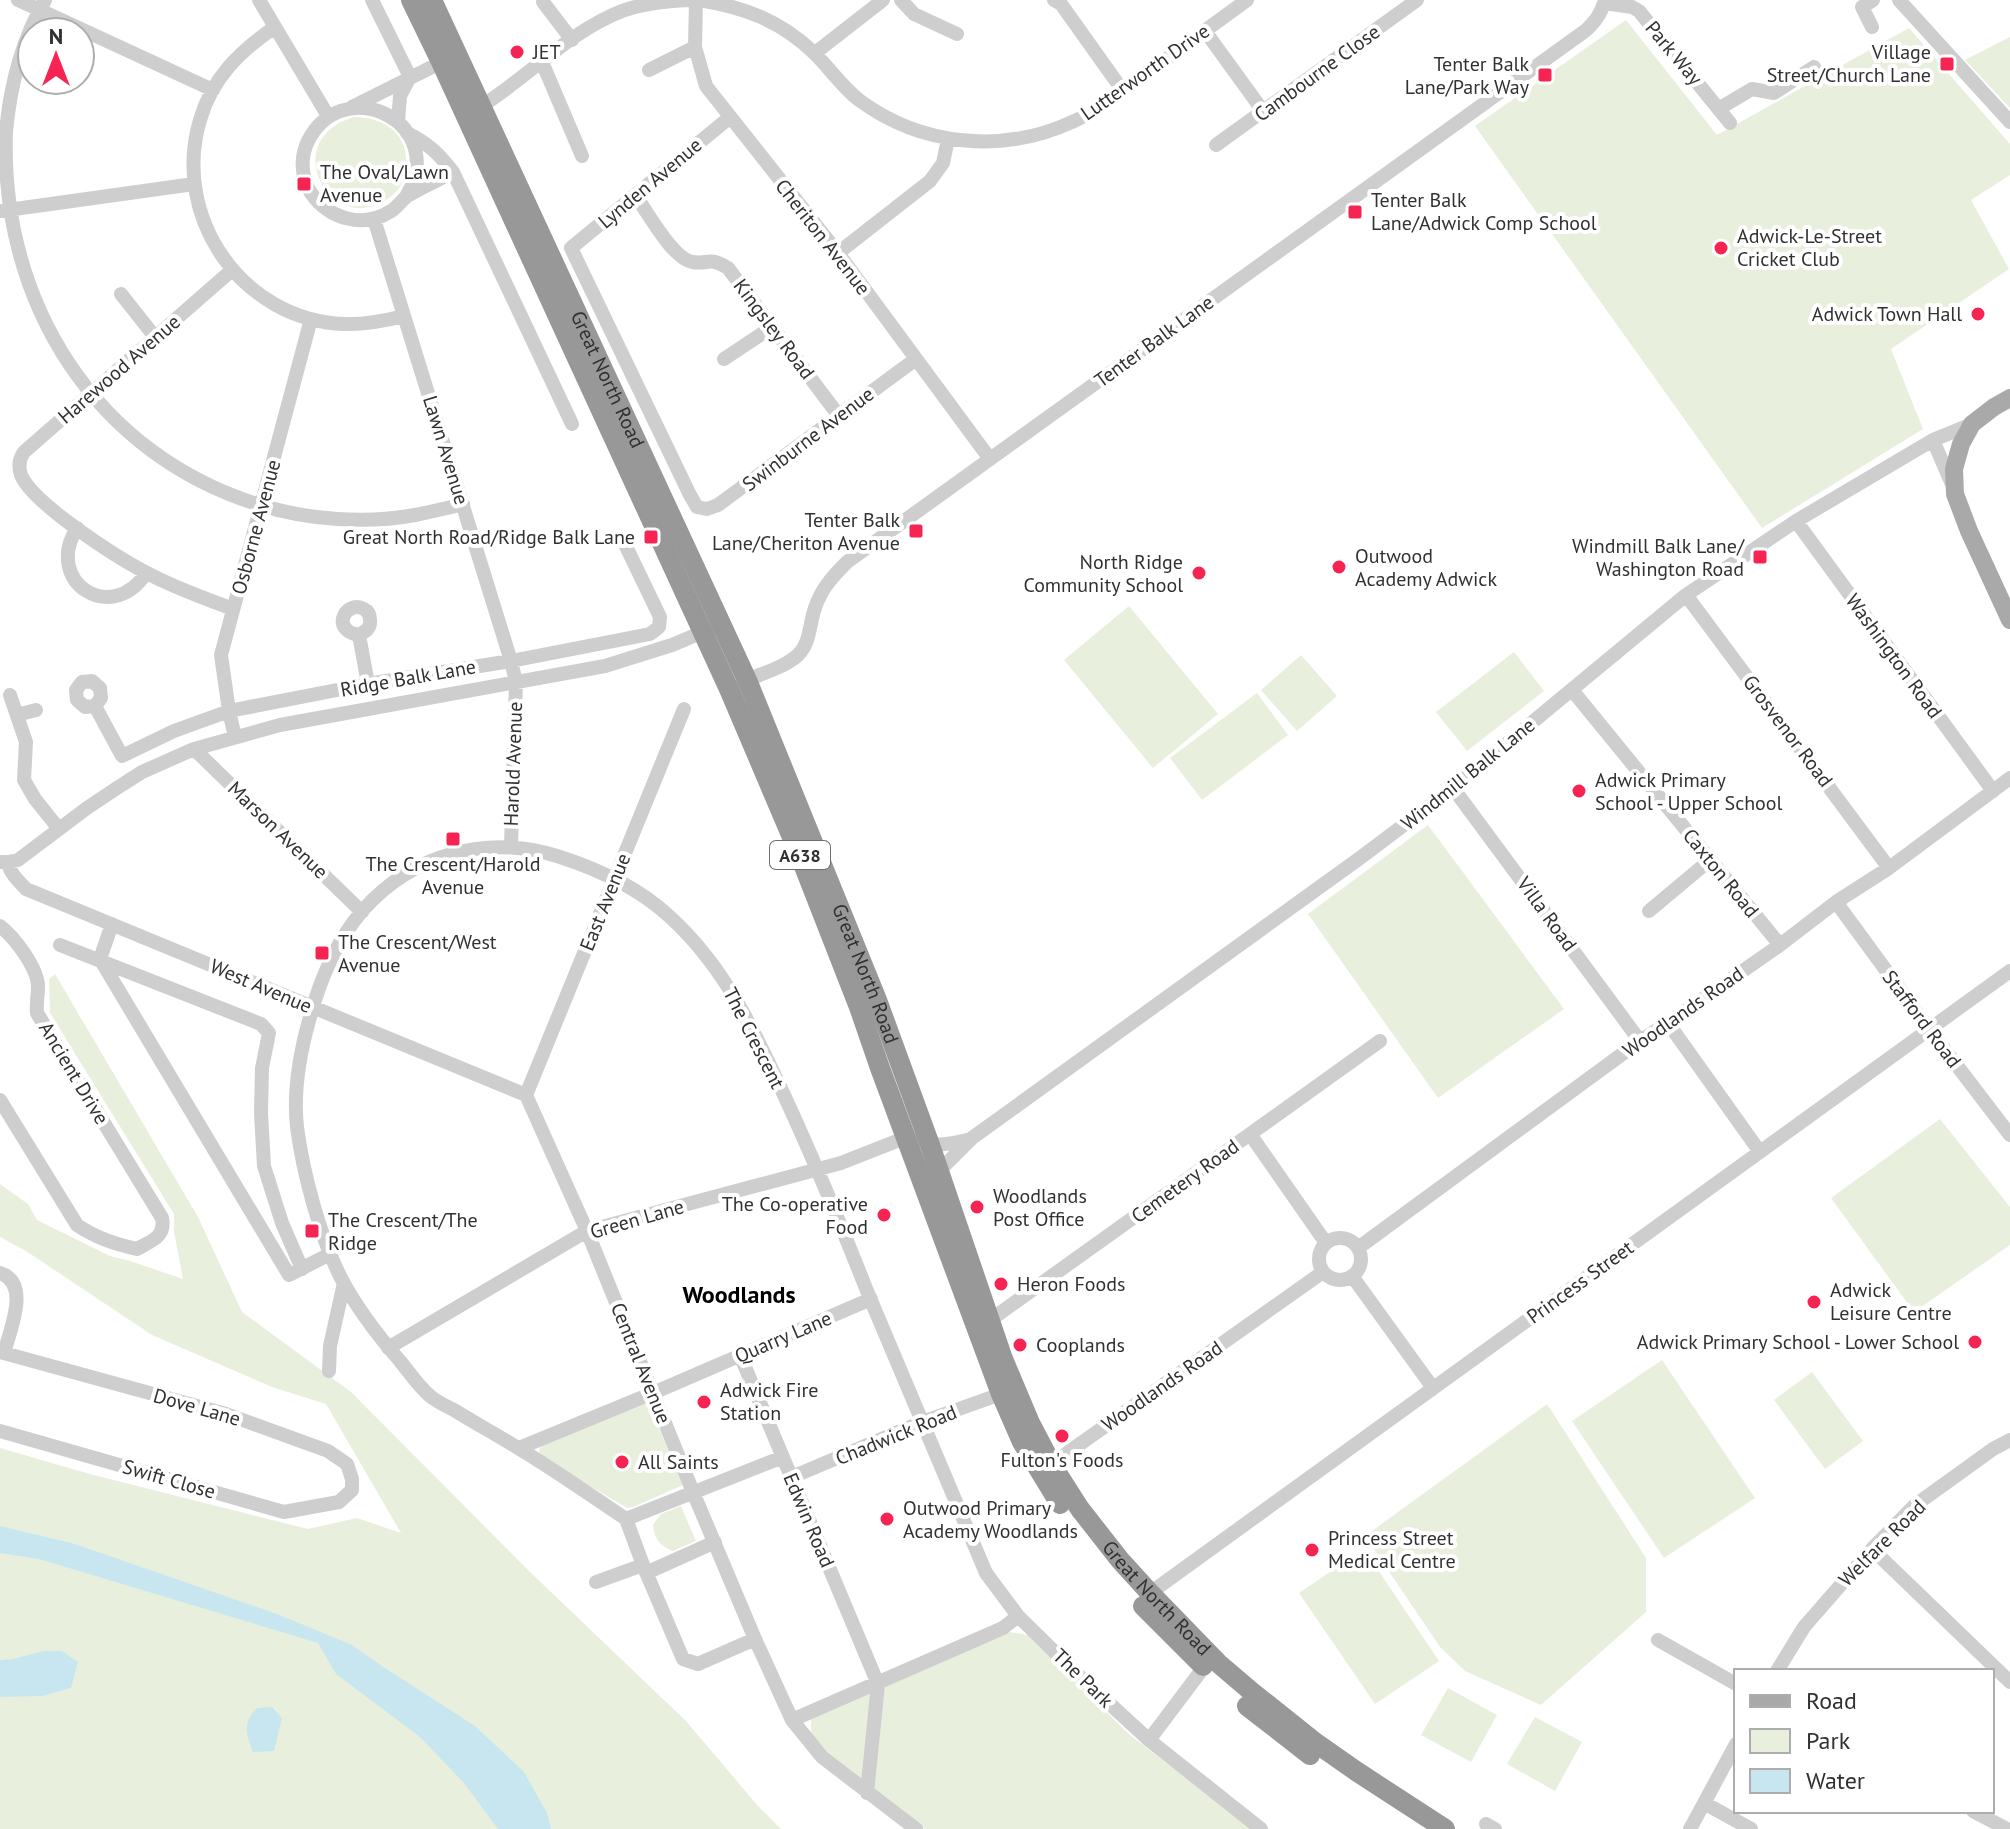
<svg xmlns="http://www.w3.org/2000/svg" width="2010" height="1829" font-family="'PT Sans',sans-serif">
	<style>
		.green { fill: #e9efdd }
		.water { fill: #c8e6f0 }
		.lines { fill: none; stroke-linecap: round; stroke-linejoin: round }
		.minor { stroke: #cecece; stroke-width: 14 }
		.major { stroke: #a9a9a9; stroke-width: 18 }
		.highway { stroke: #989898; stroke-width: 20 }
		.poi-dot { fill: #f62453; stroke: #fff; stroke-width: 3 }
		.labels { text-anchor: middle; dominant-baseline: central; stroke-width: 8; stroke-linejoin: round; paint-order: stroke }
		.shield { fill: #fff; stroke: #6f6f6f; stroke-width: 2 }
		.shield-label { font-size: 18px; font-weight: bold; fill: #313131 }
		.poi-label { font-size: 20px; fill: #313131; stroke: #fff; text-anchor: start }
		.street-label { font-size: 20px; fill: #313131; stroke: #fff }
		.quarter-label { font-size: 24px; font-weight: bold; fill: #000; stroke: #fff }
	</style>
	<rect width="100%" height="100%" fill="#fff"/>
	<path class="green" d="M1626,20L1717,135L1909,28L2010,144V175L1971,200L2009,269L1891,349L1923,429L1762,528L1475,126Z
		M2010,37V108L1965,60Z
		M353,117C388,117 414,138 404,176C402,186 395,195 386,200C334,233 287,156 336,125C340,121 348,120 353,117Z
		M1129,606L1218,714L1153,768L1064,660Z
		M1514,652L1544,691L1467,751L1436,712Z
		M1301,655L1337,696L1297,731L1261,690Z
		M1257,693L1288,735L1202,800L1170,758Z
		M1428,825L1564,1009L1438,1098L1308,914Z
		M55,974L198,1217L242,1312L351,1392L530,1572L686,1721L758,1806L781,1829H0V1448L90,1474L308,1529L357,1518L401,1533L326,1404L272,1387L152,1335L26,1251L0,1237V1184L28,1204L37,1220L110,1256L130,1261L183,1279L174,1232V1214L50,1013L49,979Z
		M1940,1119L2010,1207V1245L1914,1312L1831,1198Z
		M1662,1360L1755,1498L1664,1558L1572,1421Z
		M1812,1372L1863,1441L1825,1469L1774,1400Z
		M648,1403L683,1485L633,1507L627,1508L548,1461L539,1452L541,1445Z
		M1547,1404L1646,1558V1612L1541,1705L1465,1671L1440,1647L1365,1536Z
		M681,1506L696,1541L673,1551C659,1545 655,1540 653,1525L661,1514Z
		M1364,1549L1439,1661L1375,1704L1299,1593Z
		M1009,1632L1028,1635L1130,1735L1252,1829H925L877,1796L828,1755L811,1735V1717Z
		M1448,1688L1497,1715L1471,1762L1421,1735Z
		M1535,1717L1582,1742L1555,1791L1507,1764Z"/>
	<path class="water" d="M0,1526L75,1544L277,1614L352,1645L385,1668L475,1726L524,1772L547,1813L551,1829H498L463,1782L420,1737L336,1674L318,1643L39,1559L0,1553Z
		M44,1651H62L78,1662L71,1688L42,1696L0,1697V1660L13,1659Z
		M272,1707L282,1718L274,1751L253,1752C246,1733 242,1724 257,1708Z"/>
	<g class="lines">
		<path class="minor" d="M18,0L213,90
			M45,0C22,40 10,87 6,132C0,303 96,455 260,505C308,520 366,524 415,515C431,512 447,508 463,504
			M259,0L328,116
			M372,0L410,77
			M696,0L695,47L706,86L838,253L990,459
			M699,0C743,7 780,20 813,52C829,67 841,86 859,100C921,146 1003,154 1072,122C1100,110 1124,89 1149,72C1181,48 1214,24 1247,0
			M901,0L914,14L957,34
			M1054,0L1061,4L1123,91
			M1899,0L2010,122
			M543,2L572,40
			M1604,3L1632,7L1639,11L1730,123
			M275,27C240,51 212,78 200,120C171,217 242,320 344,324C365,325 384,321 404,316
			M1872,27L1862,7L1873,0
			M1205,31L1263,111
			M815,53L883,0
			M542,62L582,156
			M649,70L695,47
			M352,107L448,59
			M1720,108L1752,89L1774,93L1814,67
			M477,109C526,79 568,32 622,11C644,3 666,1 690,0
			M729,118L571,248L690,495L697,507L707,509L718,505L916,359
			M398,122L400,96L410,77
			M407,133C428,143 439,154 453,172L572,424
			M1216,145L1417,0
			M635,195C647,211 672,258 692,262C710,265 708,256 728,268L839,416
			M406,197C408,192 412,186 414,181C434,114 340,77 308,141C300,157 301,178 311,193C329,219 363,229 391,211C398,207 402,199 409,195C423,187 438,180 453,172
			M0,211L194,184
			M374,219L511,661L516,682L511,847
			M838,253L930,181L943,163L948,139
			M232,270L24,452C19,459 18,466 21,475C33,504 118,558 147,573C175,588 204,598 233,609
			M121,294L155,337
			M724,359L772,327
			M1933,440L1951,482
			M1796,521L1993,791
			M77,528C43,582 112,626 146,573
			M1686,595L1889,868
			M359,635C366,631 371,628 370,620C370,615 368,611 364,609C345,599 330,631 359,635L368,684
			M741,685L747,680C763,673 785,667 798,655C811,642 809,624 815,608C821,589 833,576 847,562L1585,31C1595,22 1601,14 1605,0
			M1572,690L1780,945
			M10,695L26,742L24,780L35,799L59,829
			M95,706L85,707L77,700L76,690L82,682L92,681L100,688L101,698L95,706L122,756L174,731L229,711L368,684L511,661L650,634L659,627L660,617L622,538
			M17,715L36,710
			M235,737L229,711L221,655L311,319
			M194,749L362,912
			M1453,788L1640,1041
			M0,862H8L18,860L87,808L117,788L142,772L194,749L280,725L605,666L672,645L710,629
			M8,862C10,874 18,880 26,889L526,1095
			M1836,902L1929,1029L2010,1135
			M1649,911L1710,860
			M112,924L100,959L289,1275L330,1254
			M0,926C15,938 38,968 38,987C38,996 36,1003 37,1013L162,1218C166,1237 151,1241 137,1249C115,1244 96,1238 77,1225L0,1100
			M60,945L261,1024L269,1033L262,1068L261,1113L264,1166L282,1223L302,1269
			M1668,1023L1760,1152
			M526,1095L587,1231L693,1492L755,1639L792,1720L822,1757L916,1829
			M526,1095L684,709
			M1250,1134L1326,1243
			M939,1171L972,1138L1360,858L1453,788L1686,595L1796,521L1933,440L1972,424
			M1319 1259a21 21 0 1 1 42 0a21 21 0 1 1-42 0Z
			M1358,1248L1640,1041L1668,1023L1780,945L1836,902L1889,868L2010,778
			M0,1273C31,1283 10,1330 4,1353
			M1352,1276L1433,1388
			M989,1321L1380,1041
			M388,1348L587,1231L841,1163L907,1137C935,1147 943,1146 971,1139
			M0,1352L226,1414L328,1451L347,1464L352,1479V1490L339,1502L284,1512L0,1431
			M740,1355L878,1684L867,1793
			M329,1371L330,1346L344,1283
			M519,1448L653,1393L871,1299
			M1046,1468L1323,1272
			M792,1477L922,1422L1001,1394
			M626,1519C590,1495 555,1470 518,1448C497,1435 475,1423 454,1410C446,1406 437,1402 430,1396C419,1387 409,1372 400,1361C380,1338 355,1305 341,1278C320,1237 303,1173 297,1127C293,1091 300,1052 310,1017C320,980 337,940 363,910C413,854 486,834 557,856C598,869 638,887 670,917C724,966 754,1030 784,1095C814,1160 841,1225 867,1291C906,1385 947,1479 986,1573L1018,1616L1073,1670L1149,1740L1261,1829
			M626,1519L643,1565L683,1659L698,1664L755,1639
			M626,1519L783,1457
			M1872,1549L2010,1682
			M646,1573L715,1542
			M596,1582L643,1565
			M1150,1593L2010,971
			M1658,1640L1736,1684
			M1777,1671L1804,1627L1872,1549L1914,1506L1993,1449L2010,1440
			M792,1720L1003,1628L1018,1616
			M1149,1740L1204,1667
			M1704,1803L1751,1829
			M1973,1811L2007,1829
			M1486,1824L1495,1829
			M1690,1829L1736,1744"/>
		<path class="major" d="M2010,398L1994,407L1972,424L1961,444L1954,469L1955,494L1969,531L2010,620"/>
		<g class="highway">
			<path d="M411,0L441,62L729,689L800,856L859,1007L880,1068L1001,1394L1022,1442L1060,1504"/>
			<path id="s1" d="M432,0L747,680L877,1000L930,1145L1003,1359L1030,1423L1052,1465L1080,1509L1120,1560L1150,1593L1218,1663L1252,1692L1316,1743L1356,1771L1445,1829"/>
			<path d="M1143,1606L1203,1666"/>
			<path d="M1247,1706L1310,1755"/>
		</g>
	</g>
	<g class="poi-dot">
		<circle cx="517" cy="52" r="8"/>
		<rect x="1939" y="56" width="16" height="16" rx="4"/>
		<rect x="1537" y="67" width="16" height="16" rx="4"/>
		<rect x="296" y="176" width="16" height="16" rx="4"/>
		<rect x="1347" y="204" width="16" height="16" rx="4"/>
		<circle cx="1721" cy="248" r="8"/>
		<circle cx="1978" cy="314" r="8"/>
		<rect x="908" y="523" width="16" height="16" rx="4"/>
		<rect x="643" y="529" width="16" height="16" rx="4"/>
		<rect x="1752" y="549" width="16" height="16" rx="4"/>
		<circle cx="1339" cy="567" r="8"/>
		<circle cx="1199" cy="573" r="8"/>
		<circle cx="1579" cy="791" r="8"/>
		<rect x="445" y="831" width="16" height="16" rx="4"/>
		<rect x="314" y="945" width="16" height="16" rx="4"/>
		<circle cx="977" cy="1207" r="8"/>
		<circle cx="884" cy="1215" r="8"/>
		<rect x="304" y="1223" width="16" height="16" rx="4"/>
		<circle cx="1001" cy="1284" r="8"/>
		<circle cx="1814" cy="1302" r="8"/>
		<circle cx="1975" cy="1342" r="8"/>
		<circle cx="1020" cy="1345" r="8"/>
		<circle cx="704" cy="1402" r="8"/>
		<circle cx="1062" cy="1436" r="8"/>
		<circle cx="622" cy="1462" r="8"/>
		<circle cx="887" cy="1519" r="8"/>
		<circle cx="1312" cy="1550" r="8"/>
	</g>
	<g class="labels">
		<rect class="shield" x="770" y="841" width="60" height="28" rx="6"/>
		<g class="shield-label">
			<text x="800" y="855">A638</text>
		</g>
		<g class="poi-label">
			<text x="533" y="52">JET</text>
			<text x="1931" y="52" text-anchor="end">Village<tspan x="1931" dy="23">Street/Church Lane</tspan></text>
			<text x="1529" y="64" text-anchor="end">Tenter Balk<tspan x="1529" dy="23">Lane/Park Way</tspan></text>
			<text x="320" y="172">The Oval/Lawn<tspan x="320" dy="23">Avenue</tspan></text>
			<text x="1371" y="200">Tenter Balk<tspan x="1371" dy="23">Lane/Adwick Comp School</tspan></text>
			<text x="1737" y="236">Adwick-Le-Street<tspan x="1737" dy="23">Cricket Club</tspan></text>
			<text x="1962" y="314" text-anchor="end">Adwick Town Hall</text>
			<text x="900" y="520" text-anchor="end">Tenter Balk<tspan x="900" dy="23">Lane/Cheriton Avenue</tspan></text>
			<text x="635" y="537" text-anchor="end">Great North Road/Ridge Balk Lane</text>
			<text x="1744" y="546" text-anchor="end">Windmill Balk Lane/<tspan x="1744" dy="23">Washington Road</tspan></text>
			<text x="1355" y="556">Outwood<tspan x="1355" dy="23">Academy Adwick</tspan></text>
			<text x="1183" y="562" text-anchor="end">North Ridge<tspan x="1183" dy="23">Community School</tspan></text>
			<text x="1595" y="780">Adwick Primary<tspan x="1595" dy="23">School - Upper School</tspan></text>
			<text x="453" y="864" text-anchor="middle">The Crescent/Harold<tspan x="453" dy="23">Avenue</tspan></text>
			<text x="338" y="942">The Crescent/West<tspan x="338" dy="23">Avenue</tspan></text>
			<text x="993" y="1196">Woodlands<tspan x="993" dy="23">Post Office</tspan></text>
			<text x="868" y="1204" text-anchor="end">The Co-operative<tspan x="868" dy="23">Food</tspan></text>
			<text x="328" y="1220">The Crescent/The<tspan x="328" dy="23">Ridge</tspan></text>
			<text x="1017" y="1284">Heron Foods</text>
			<text x="1830" y="1290">Adwick<tspan x="1830" dy="23">Leisure Centre</tspan></text>
			<text x="1959" y="1342" text-anchor="end">Adwick Primary School - Lower School</text>
			<text x="1036" y="1345">Cooplands</text>
			<text x="720" y="1390">Adwick Fire<tspan x="720" dy="23">Station</tspan></text>
			<text x="1062" y="1460" text-anchor="middle">Fulton's Foods</text>
			<text x="638" y="1462">All Saints</text>
			<text x="903" y="1508">Outwood Primary<tspan x="903" dy="23">Academy Woodlands</tspan></text>
			<text x="1328" y="1538">Princess Street<tspan x="1328" dy="23">Medical Centre</tspan></text>
		</g>
		<g class="street-label">
			<text transform="translate(1674 53) rotate(50)">Park Way</text>
			<text transform="translate(1145 72) rotate(-35)">Lutterworth Drive</text>
			<text transform="translate(1317 73) rotate(-36)">Cambourne Close</text>
			<text transform="translate(650 183) rotate(-40)">Lynden Avenue</text>
			<text transform="translate(823 237) rotate(52)">Cheriton Avenue</text>
			<text transform="translate(774 329) rotate(53)">Kingsley Road</text>
			<text transform="translate(1154 341) rotate(-36)">Tenter Balk Lane</text>
			<text transform="translate(119 369) rotate(-41)">Harewood Avenue</text>
			<text stroke="none"><textPath href="#s1" startOffset="418">Great North Road</textPath></text>
			<text transform="translate(808 439) rotate(-37)">Swinburne Avenue</text>
			<text transform="translate(446 450) rotate(73)">Lawn Avenue</text>
			<text transform="translate(256 527) rotate(-75)">Osborne Avenue</text>
			<text transform="translate(1894 656) rotate(54)">Washington Road</text>
			<text transform="translate(408 678) rotate(-10)">Ridge Balk Lane</text>
			<text transform="translate(1788 731) rotate(53)">Grosvenor Road</text>
			<text transform="translate(513 764) rotate(-88)">Harold Avenue</text>
			<text transform="translate(1468 774) rotate(-39)">Windmill Balk Lane</text>
			<text transform="translate(278 830) rotate(44)">Marson Avenue</text>
			<text transform="translate(1721 873) rotate(51)">Caxton Road</text>
			<text transform="translate(605 902) rotate(-68)">East Avenue</text>
			<text transform="translate(1547 914) rotate(54)">Villa Road</text>
			<text stroke="none"><textPath href="#s1" startOffset="1066">Great North Road</textPath></text>
			<text transform="translate(261 986) rotate(23)">West Avenue</text>
			<text transform="translate(1683 1012) rotate(-35)">Woodlands Road</text>
			<text transform="translate(1922 1019) rotate(53)">Stafford Road</text>
			<text transform="translate(754 1038) rotate(63)">The Crescent</text>
			<text transform="translate(74 1073) rotate(59)">Ancient Drive</text>
			<text transform="translate(1185 1181) rotate(-36)">Cemetery Road</text>
			<text transform="translate(637 1219) rotate(-16)">Green Lane</text>
			<text transform="translate(1580 1282) rotate(-36)">Princess Street</text>
			<text transform="translate(783 1337) rotate(-23)">Quarry Lane</text>
			<text transform="translate(641 1363) rotate(68)">Central Avenue</text>
			<text transform="translate(1162 1386) rotate(-35)">Woodlands Road</text>
			<text transform="translate(197 1407) rotate(16)">Dove Lane</text>
			<text transform="translate(896 1435) rotate(-22)">Chadwick Road</text>
			<text transform="translate(169 1479) rotate(16)">Swift Close</text>
			<text transform="translate(809 1520) rotate(67)">Edwin Road</text>
			<text transform="translate(1882 1543) rotate(-45)">Welfare Road</text>
			<text stroke="none"><textPath href="#s1" startOffset="1762">Great North Road</textPath></text>
			<text transform="translate(1083 1678) rotate(44)">The Park</text>
		</g>
		<g class="quarter-label">
			<text x="739" y="1294">Woodlands</text>
		</g>
	</g>
	<rect x="1734" y="1669" width="260" height="144" fill="#ffffff" stroke="#adadad" stroke-width="2"/>
	<rect x="1750" y="1695" width="40" height="12" fill="#a9a9a9" stroke="#adadad" stroke-width="2"/>
	<text x="1806" y="1709" font-size="24" fill="#313131">Road</text>
	<rect x="1750" y="1729" width="40" height="24" fill="#e9efdd" stroke="#adadad" stroke-width="2"/>
	<text x="1806" y="1749" font-size="24" fill="#313131">Park</text>
	<rect x="1750" y="1769" width="40" height="24" fill="#c8e6f0" stroke="#adadad" stroke-width="2"/>
	<text x="1806" y="1789" font-size="24" fill="#313131">Water</text>
	<g transform="translate(56 56)"><circle r="38" fill="#ffffff" stroke="#adadad" stroke-width="2"/>
	<path d="M0-6L14 30L0 20L-14 30Z" fill="#f62453"/>
	<text y="-12" font-size="22" font-weight="bold" text-anchor="middle" fill="#313131">N</text>
	</g>
</svg>
